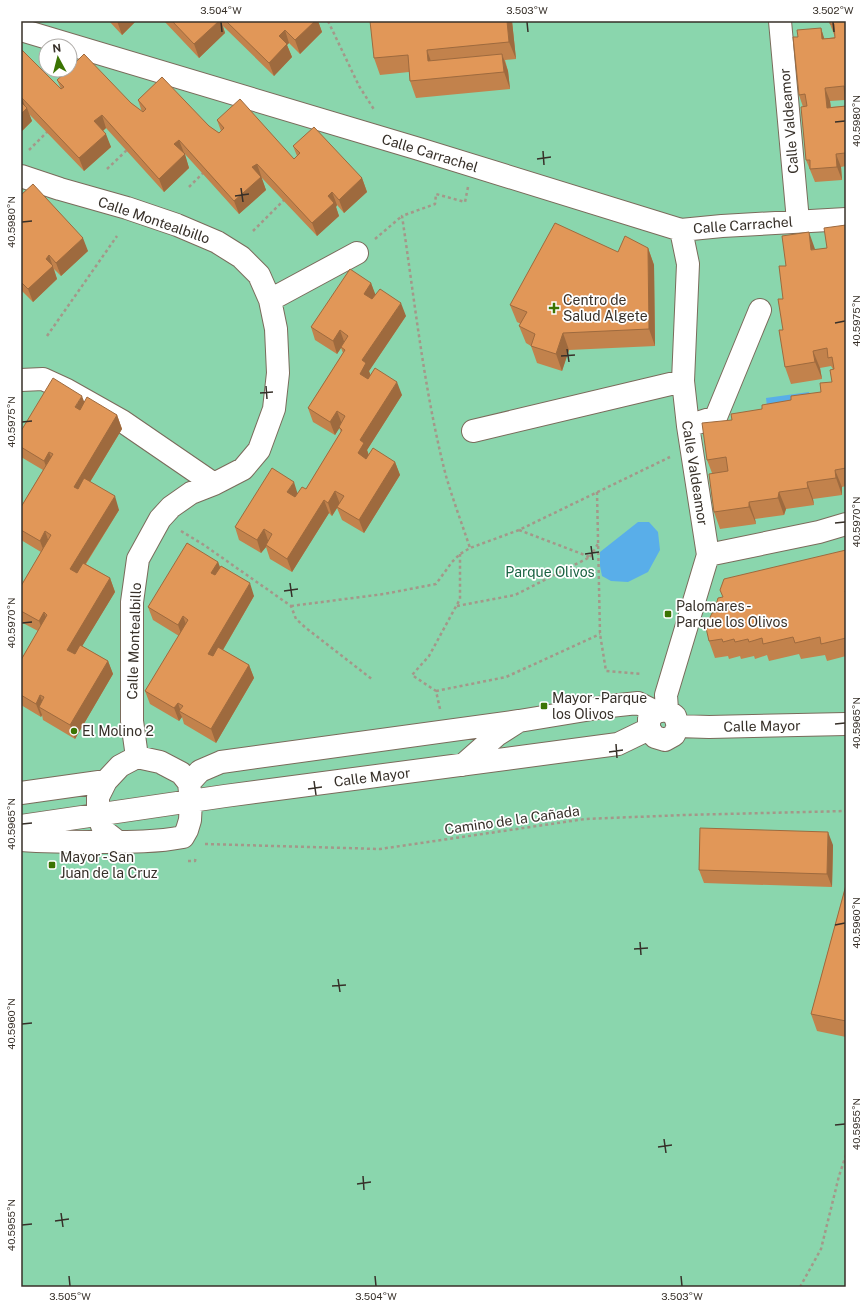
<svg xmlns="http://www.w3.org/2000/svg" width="867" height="1308" font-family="'Public Sans',sans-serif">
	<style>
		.green { fill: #8ad6ad; fill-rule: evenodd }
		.water { fill: #59aee9 }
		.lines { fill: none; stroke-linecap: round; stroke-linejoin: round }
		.minor-casing { stroke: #7a6b5b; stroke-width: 24 }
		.path { stroke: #a49789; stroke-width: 2.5; stroke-dasharray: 3 3; stroke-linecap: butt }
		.minor { stroke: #fff; stroke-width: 22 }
		.wall { fill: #c2824c }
		.shaded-wall { fill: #9e6a3e }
		.building { fill: #e19758; stroke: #9e6a3e }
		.ticks { fill: none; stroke: #373029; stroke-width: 1.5 }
		.poi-dot { fill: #3b7403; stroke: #fff; stroke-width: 1.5 }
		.labels { text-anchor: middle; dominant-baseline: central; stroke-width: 3.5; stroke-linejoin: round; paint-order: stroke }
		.street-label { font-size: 14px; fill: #373029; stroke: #fff }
		.poi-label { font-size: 14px; fill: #373029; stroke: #fff; text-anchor: start }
		.park-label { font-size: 14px; fill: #1a6343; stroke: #fff }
		.neatline { fill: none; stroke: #373029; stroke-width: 1.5 }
		.ticks-label { font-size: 10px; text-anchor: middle; fill: #373029 }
	</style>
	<rect width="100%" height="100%" fill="#f3e1cf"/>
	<path class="green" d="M21,21H846V1287H21ZM46,46H70V70H46Z"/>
	<path class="water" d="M809,392L811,409L768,415L766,398Z
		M638,522H649L658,532L660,550L648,572L628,582L611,581L602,576L600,566V552Z"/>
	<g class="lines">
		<g class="minor-casing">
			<path id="minor" d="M780,21L798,221
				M21,30L419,149L681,230L722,226L846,219
				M21,176L60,189L127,208L177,225L217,242L241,257L259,275L270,300L276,329L278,373L274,409L259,450L243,469L214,484L191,493L171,507L160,519L138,559L132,602V721L137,757
				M270,300L357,253
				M21,380L43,379L67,390L122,421L214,484
				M688,426L716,417L760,310
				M473,431L683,381
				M708,555L819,532L846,524
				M667,710L666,695L708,555L688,426L683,381L688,264L681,230
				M678,726L709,727L846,724
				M463,765L497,735L519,721L610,706L638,703L656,712L667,710L675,716L678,726L674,735L665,740L655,737L649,729V719L652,716
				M189,783L200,771L221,762L519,721
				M21,793L106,781
				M21,826L225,796L618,744L649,729
				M21,840C49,842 76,842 104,842C130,842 157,842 183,837L187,830L190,820L191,801L189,783L181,773L160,762L137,757L120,766L106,781L98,797V815L104,831L118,842"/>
		</g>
		<path class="path" d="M328,21L359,86L375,111
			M29,150L48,131
			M107,169L128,149
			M189,187L204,172
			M468,187L465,202L436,194L435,204L402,216C415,303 424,391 446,476C453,500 462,524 470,548
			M253,231L285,199
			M375,239L402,216
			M47,336L117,236
			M597,492L600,634L606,671L641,674
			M181,531L204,545L291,606L296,619L306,628L373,680
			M590,557L599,542
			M291,606L384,594L436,584L452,562L460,554L470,548L519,530L670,457
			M457,606L515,595L590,557L519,530
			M436,691L506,677L600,634
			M440,709L436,691L412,675L429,656L460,599V554
			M205,844L380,849L585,819L684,815L846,811
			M188,861H195L196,856
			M800,1287L821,1249L839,1176L846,1155"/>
		<use href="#minor" class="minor"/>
	</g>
	<path class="wall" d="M109,21H136L122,35Z
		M164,21H318L322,32L300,54L289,43L287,45L292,57L274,76L223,26L225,33L199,58Z
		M512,21L516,59L505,60L508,71L510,89L416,98L410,81L409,72L380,75L374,58Z
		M846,21L845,100L830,101L831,107L846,106V166L841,167L842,180L815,182L806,160L803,107L799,95L821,28L824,39L835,37L830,24Z
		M21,49L61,89L57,80L131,103L142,112L138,100L209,126L219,133L221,131L217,120L294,159L297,156L293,146L362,178L367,192L344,213L337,205L336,207L339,216L317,236L261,177L266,190L239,214L184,153L189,168L164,192L106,128L103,131L111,147L84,171L29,114L32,121L21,132Z
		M21,195L88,251L61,276L54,269L57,279L33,302L21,290Z
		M846,225V486L842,487V495L813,499L814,505L786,509L784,515L755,519L756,524L720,529L714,512L712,473L707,460L732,420L791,400L821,392L832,382L833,369L831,366L820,368L822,379L791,384L785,367L783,330V299L786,266L815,250L827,248Z
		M648,248L654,265L655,346L569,350L562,371L537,363L531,346L526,343L519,326L521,324L517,322L510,305L618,252Z
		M371,283L375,295L406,316L369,371L370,376L402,395L367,450L369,455L395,462L400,475L364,533L342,520L337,508L332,516L329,513L292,572L270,559L266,547L261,553L239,540L235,527L306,489L341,432L339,428L335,435L313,422L308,408L343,353L341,348L337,354L315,340L311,327Z
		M85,402L117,415L122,429L90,482L119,510L86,564L110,578L115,592L82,646L108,661L113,674L75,739L43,720L42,715L41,717L21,705V660L38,631L21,622V586L41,552L21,540V507L43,470L21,457V431Z
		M846,550V656L827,661L825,655L801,659L799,654L769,661L767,655L755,659L754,656L741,659L740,656L729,659L728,656L715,658L709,641L710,628L723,597Z
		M218,562L220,567L254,596L223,650L249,665L254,678L216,743L184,724L182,717L179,721L150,704L145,691L179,636L153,620L148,607Z
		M833,845L832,887L704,883L699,870Z
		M846,885V1037L817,1031L811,1014Z"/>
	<path class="shaded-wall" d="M117,21H136L122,35Z
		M219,21H221L225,33L199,58L194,44Z
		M315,21H318L322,32L300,54L295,40Z
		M507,21H512L516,59L509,42Z
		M821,28L825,41L822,39Z
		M285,30L289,43L287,45L292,57L274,76L269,63L279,36Z
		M427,50L433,67L428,61Z
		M502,54L508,71L510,89L504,72Z
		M825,88L830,101L832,121L827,108Z
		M21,98H22L26,109L27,108L32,121L21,132Z
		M102,115L106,128L99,134L94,121Z
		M106,134L111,147L84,171L79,158Z
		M179,140L184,153L179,158L174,144Z
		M185,154L189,168L164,192L159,179Z
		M836,154L841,167L842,180L837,167Z
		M257,164L266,190L239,214L234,201L252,167Z
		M362,178L367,192L344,213L339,200Z
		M332,192L337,205L336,207L339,216L317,236L312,223L328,196Z
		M809,232L815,249L811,250Z
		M83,238L88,251L61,276L56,263Z
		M648,248L654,265L655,346L649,329Z
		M49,255L57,279L33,302L28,289L46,259Z
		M371,283L376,296L369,307L364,294Z
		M401,303L406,316L369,371L371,376L365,387L360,374L362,360Z
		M340,330L345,344L341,347V348L337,354L333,341Z
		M563,333L569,350L562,371L556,354Z
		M813,351L820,368L822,379L815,362Z
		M397,382L402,395L367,450L369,456L363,467L358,453L360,440Z
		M82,396L87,409L80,420L75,407Z
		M337,411L342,424L335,435L330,422Z
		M117,415L122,429L79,500L74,487Z
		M49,452L54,465L49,474L44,461Z
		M395,462L400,475L364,533L359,520Z
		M835,470L842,487V495L836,478Z
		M294,482L298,495L292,505L287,492Z
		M807,482L813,499L814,505L808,488Z
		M335,491L340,504L337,507V508L332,516L328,503Z
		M779,492L786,509L784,515L778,498Z
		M115,496L119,510L74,582L70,569Z
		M324,500L329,513L292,572L287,559Z
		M749,502L755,519L756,524L749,507Z
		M264,529L269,543L266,545V547L261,553L257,540Z
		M45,531L50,545L45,554L40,541Z
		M218,562L223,576L216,586L211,573Z
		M110,578L115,592L72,663L67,650Z
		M250,583L254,596L213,667L208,654Z
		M44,612L49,625L44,635L39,621Z
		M183,616L188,630L183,639L178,625Z
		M108,661L113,674L75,739L70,725Z
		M249,665L254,678L216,743L211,729Z
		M40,695L45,709L39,707L42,715L41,717L36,704Z
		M178,703L181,712L179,711L182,717L179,721L174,708Z
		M828,832L833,845L832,887L827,874Z"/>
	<path class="building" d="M172,21H219L194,44Z
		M226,21H315L295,40L285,30L279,36L287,44L269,63Z
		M370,21H507L509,42L427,50L428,61L502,54L504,72L410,81L408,55L374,58Z
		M830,21H846V106L844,86L825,88L827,108L846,106V162L845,153L836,154L837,167L810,169V160H806L801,107L807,106L805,94L799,95L793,37H798L797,30L821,28L822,39L835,38L834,24H830Z
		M21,49L61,89L64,87L57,80L68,70H70V68L84,54L131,103L143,112L146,109L138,100L162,77L209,126L219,133L224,128L217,120L240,99L294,159L300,153L293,146L314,127L362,178L339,200L332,192L328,196L334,203L312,223L257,164L252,167L261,177L234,201L179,140L174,144L185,154L159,179L102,115L94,121L106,134L79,158L22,98H21Z
		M21,102L27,108L21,114Z
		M33,184L83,238L56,263L49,255L46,259L53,266L28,289L21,282V195Z
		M555,223L618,252L625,236L648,248L649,329L563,333L556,354L531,346L535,334L519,326L527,312L510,305Z
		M846,225V468L835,470L836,478L807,482L808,488L779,492L778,498L749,502V507L714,512L709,474L728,471L726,457L707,460L702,423L732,420L731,414L762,409V405L791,400V396L821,392L820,383L832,382L830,370L834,369L832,357L828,358L827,348L813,351L815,362L785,367L779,330H783L778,299H783L779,266H786L782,236L809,232L811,250L827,248L824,228Z
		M350,269L371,283L364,294L372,299L380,289L401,303L362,360L366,363L360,374L368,379L375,368L397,382L360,440L364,443L358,453L366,459L373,448L395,462L359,520L337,507L344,496L335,491L328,503L324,500L287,559L266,545L272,534L264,529L257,540L235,527L272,468L294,482L287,492L295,497L302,487L306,489L342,430L339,427L345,416L337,411L330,422L308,408L345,350L341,347L348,336L340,330L333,341L311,327Z
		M53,378L82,396L75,407L80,410L87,397L117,415L74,487L78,489L84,478L115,496L70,569L77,573L83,563L110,578L67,650L75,654L80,645L108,661L70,725L39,707L44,697L40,695L36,704L21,695V660L47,615L44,612L39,621L21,611V586L51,535L45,531L40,541L21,530V507L53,454L49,452L44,461L21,447V431Z
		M187,543L218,562L211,573L215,575L221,566L250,583L208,654L213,656L218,647L249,665L211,729L179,711L183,706L178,703L174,708L145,691L188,620L183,616L178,625L148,607Z
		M846,550V591H845L846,594V638L821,644L820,637L795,643L793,637L763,644L762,638L749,642L748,639L735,642L734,639L723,642L722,639L709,641L706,628H710L708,622L712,613L717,612L716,605L718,598L723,597L720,590L724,579Z
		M700,828L828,832L827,874L699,870Z
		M846,885V1021L811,1014Z"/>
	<path class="ticks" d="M221,22L222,32M527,22L528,32M833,22L834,32M835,122L845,121M543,151L544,165M537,159L551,157M241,188L243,202M235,196L249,194M22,222L32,221M835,323L845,321M567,349L569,362M561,356L575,355M266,386L267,399M260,393L273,392M22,422L32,421M835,523L845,522M591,546L593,560M585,554L599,552M290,583L292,597M284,591L298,589M22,623L32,622M835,724L845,723M616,744L617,758M609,752L623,750M314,781L316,795M308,789L322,787M22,824L32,823M835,925L845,923M640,942L641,955M634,949L648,948M338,979L340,992M332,986L346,985M22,1024L32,1023M835,1125L845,1124M664,1139L666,1153M658,1147L672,1145M363,1176L364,1190M357,1184L371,1182M61,1213L63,1227M55,1221L69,1219M22,1225L32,1224M69,1276L70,1286M375,1276L376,1286M681,1276L682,1286"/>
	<g class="poi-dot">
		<path d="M552 302h4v4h4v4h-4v4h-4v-4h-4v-4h4z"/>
		<rect x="664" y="610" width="8" height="8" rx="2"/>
		<rect x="540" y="702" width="8" height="8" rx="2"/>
		<circle cx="74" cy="731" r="4"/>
		<rect x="48" y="861" width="8" height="8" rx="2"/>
	</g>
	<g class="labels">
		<g class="street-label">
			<text transform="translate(789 121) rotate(-95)">Calle Valdeamor</text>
			<text transform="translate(430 153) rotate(17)">Calle Carrachel</text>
			<text transform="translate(154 220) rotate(19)">Calle Montealbillo</text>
			<text transform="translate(743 225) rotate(-4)">Calle Carrachel</text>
			<text transform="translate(695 473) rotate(81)">Calle Valdeamor</text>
			<text transform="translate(134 641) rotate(-88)">Calle Montealbillo</text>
			<text transform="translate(762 726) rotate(-1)">Calle Mayor</text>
			<text transform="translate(372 777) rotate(-7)">Calle Mayor</text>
			<text transform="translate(512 820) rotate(-8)">Camino de la Cañada</text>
		</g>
		<g class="poi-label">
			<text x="563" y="300">Centro de<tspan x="563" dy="16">Salud Algete</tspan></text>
			<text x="676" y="606">Palomares -<tspan x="676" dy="16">Parque los Olivos</tspan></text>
			<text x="552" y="698">Mayor - Parque<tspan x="552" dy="16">los Olivos</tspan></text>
			<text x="82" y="731">El Molino 2</text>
			<text x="60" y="857">Mayor - San<tspan x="60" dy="16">Juan de la Cruz</tspan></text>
		</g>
		<g class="park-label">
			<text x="550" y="572">Parque Olivos</text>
		</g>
	</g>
	<rect width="867" height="1308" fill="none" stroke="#ffffff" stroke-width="44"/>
	<g transform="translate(58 58) rotate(353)"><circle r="19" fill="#ffffff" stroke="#afaca9"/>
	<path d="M0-3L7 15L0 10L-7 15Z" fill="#3b7403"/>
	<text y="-6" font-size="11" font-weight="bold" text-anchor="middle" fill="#373029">N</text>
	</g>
	<rect x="22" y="22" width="823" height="1264" class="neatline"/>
	<g class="ticks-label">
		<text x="221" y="14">3.504°W</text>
		<text x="527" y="14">3.503°W</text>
		<text x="833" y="14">3.502°W</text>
		<text transform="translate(856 121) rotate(-90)" y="4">40.5980°N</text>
		<text transform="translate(11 222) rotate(-90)" y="4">40.5980°N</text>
		<text transform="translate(856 321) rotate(-90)" y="4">40.5975°N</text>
		<text transform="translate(11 422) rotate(-90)" y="4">40.5975°N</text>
		<text transform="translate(856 522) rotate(-90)" y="4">40.5970°N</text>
		<text transform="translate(11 623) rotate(-90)" y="4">40.5970°N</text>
		<text transform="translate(856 723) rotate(-90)" y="4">40.5965°N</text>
		<text transform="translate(11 824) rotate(-90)" y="4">40.5965°N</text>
		<text transform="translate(856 923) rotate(-90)" y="4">40.5960°N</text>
		<text transform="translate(11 1024) rotate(-90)" y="4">40.5960°N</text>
		<text transform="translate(856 1124) rotate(-90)" y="4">40.5955°N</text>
		<text transform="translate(11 1225) rotate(-90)" y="4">40.5955°N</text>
		<text x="70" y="1300">3.505°W</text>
		<text x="376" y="1300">3.504°W</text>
		<text x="682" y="1300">3.503°W</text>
	</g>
</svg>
